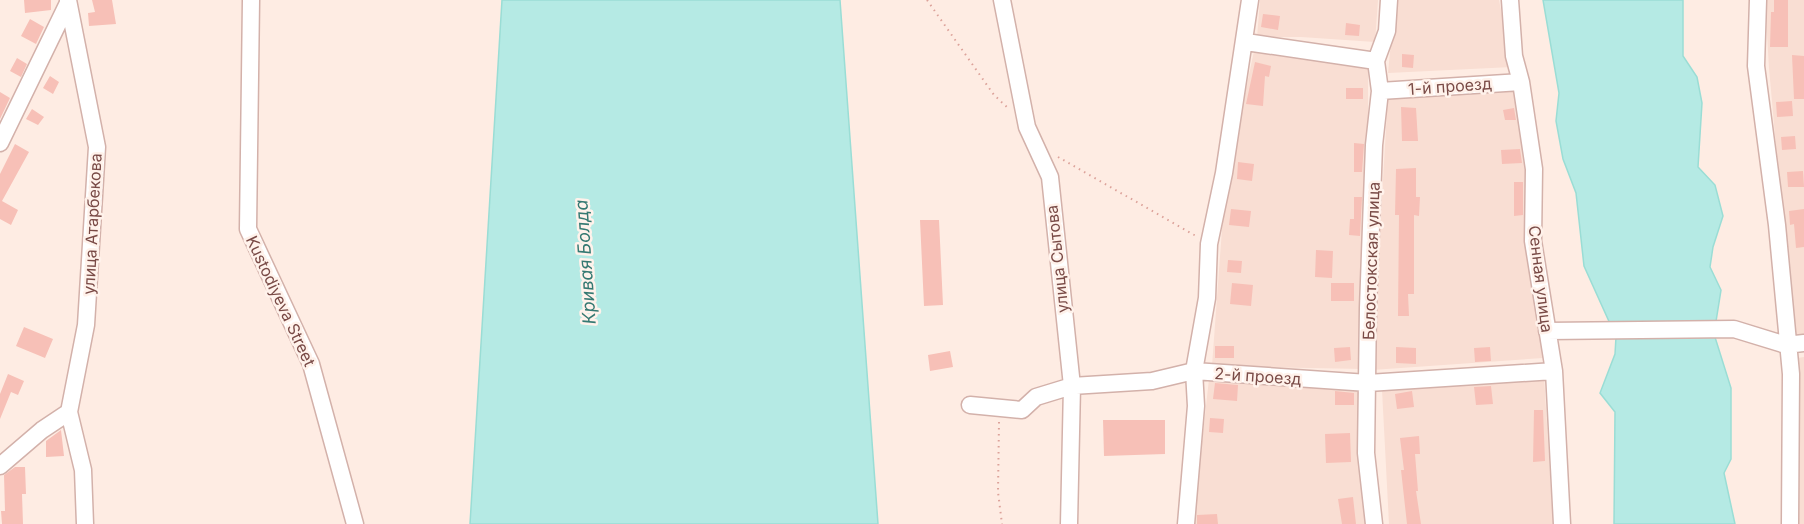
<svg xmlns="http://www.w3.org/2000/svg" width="1804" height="524" font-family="Inter,sans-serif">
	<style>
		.residential { fill: #f9ded3 }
		.water { fill: #b5eae4; stroke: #9addd5; stroke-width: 1.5 }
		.building { fill: #f7c0b7 }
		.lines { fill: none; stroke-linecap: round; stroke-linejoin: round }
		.minor-casing { stroke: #d3b1aa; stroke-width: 19 }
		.path { stroke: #dca29a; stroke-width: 2; stroke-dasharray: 1.5 4.5; stroke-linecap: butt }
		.minor { stroke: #fff; stroke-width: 16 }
		.labels { text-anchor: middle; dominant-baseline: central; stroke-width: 5; stroke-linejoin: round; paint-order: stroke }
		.street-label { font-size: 16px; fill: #794a46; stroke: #fff2eb }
		.water-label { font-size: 18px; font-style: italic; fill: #357972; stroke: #fff2eb }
	</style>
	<rect width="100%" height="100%" fill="#feece3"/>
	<path class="residential" d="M1260,0H1378L1375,42L1301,37H1257Z
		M1395,0H1499L1512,67L1388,73Z
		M1765,0H1804V336L1793,337L1769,68Z
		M1254,51L1368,67V198L1363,369L1212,366L1225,188Z
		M1515,87L1530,172L1543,358L1372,370L1388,94Z
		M1804,357V524H1794L1797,358Z
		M1544,376L1553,524H1389L1382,390Z
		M1209,379L1361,387L1371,524H1193Z"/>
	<path class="water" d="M502,0H840L878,524H470Z
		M1543,0H1683V56L1697,77L1702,103L1698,167L1715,185L1723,216L1713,247L1710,267L1721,290L1714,334L1731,388V459L1724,473L1735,524H1614L1615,412L1600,393L1615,354L1616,337L1584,266L1576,193L1563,159L1556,121L1559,93Z"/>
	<path class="building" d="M24,0H51V10L25,13Z
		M92,0H112L116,24L89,26L88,13L95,12Z
		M1774,0H1788V47H1770L1771,12H1774Z
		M1263,14L1280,16L1278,30L1261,27Z
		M30,19L44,27L36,44L21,36Z
		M1346,23L1360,25L1359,36L1345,35Z
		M1402,54L1414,55L1413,68L1402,67Z
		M1792,55L1804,56V99H1794Z
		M17,58L27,64L21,77L10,71Z
		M1255,62L1271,66L1269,77L1265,76L1263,106L1246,104Z
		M50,76L59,82L53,94L43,88Z
		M1346,88H1363V99H1346Z
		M0,92L10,98L0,119Z
		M1792,101L1793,116L1777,117L1776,102Z
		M1401,107L1416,108L1418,141H1402Z
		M1514,108L1516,120H1505L1503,110Z
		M32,109L44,117L38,125L26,119Z
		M1795,136L1796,149L1782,150L1781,137Z
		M1354,143L1364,144L1362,172H1354Z
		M15,144L29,152L2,201L18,210L11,225L0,219V174Z
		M1520,149L1522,163L1502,164L1501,150Z
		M1238,162L1254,164L1252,181L1237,179Z
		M1416,168V197H1420L1419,216L1414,215V294H1408L1409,316H1398L1399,215H1395L1396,169Z
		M1803,171L1804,187H1788L1787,172Z
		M1514,182H1523V215L1514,216Z
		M1354,197H1362L1360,236L1349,235L1350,219H1354Z
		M1231,209L1251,211L1249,227L1229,225Z
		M1804,209V247L1796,248L1794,224L1790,225L1789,211Z
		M920,220H939L943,305L924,306Z
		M1316,250L1333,251L1332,278L1315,277Z
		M1228,260L1242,261L1241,273L1227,272Z
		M1232,283L1253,285L1251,306L1230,304Z
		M1331,283H1354V301H1331Z
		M24,327L53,339L45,358L16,346Z
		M1215,346H1234V358H1215Z
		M1350,347L1351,360L1335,362L1334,348Z
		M1396,347L1416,348V364L1396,363Z
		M1490,347L1491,361L1475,362L1474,348Z
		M950,351L953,367L930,371L928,355Z
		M8,374L24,381L18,395L11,392L0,419V394Z
		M1215,383L1238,385L1237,401L1213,399Z
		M1491,386L1493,404L1476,405L1474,387Z
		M1335,391L1354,393V405H1335Z
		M1412,391L1414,407L1397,409L1395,394Z
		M1534,410H1543L1545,461L1533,462Z
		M1210,418L1224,419L1223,433L1209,432Z
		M1103,420H1165V454L1104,456Z
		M61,430L64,456L46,457V441Z
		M1350,433L1351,462L1326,463L1325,434Z
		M1419,436L1420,454H1415L1418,491H1416L1421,524H1407L1401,470H1404L1400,438Z
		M15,467H25L26,494H22L23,524H2L1,511H5L4,475Z
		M1353,497L1356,524H1342L1338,499Z
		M1217,514L1218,524H1197V515Z"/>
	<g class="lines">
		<g class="minor-casing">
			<path id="minor" d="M68,0L97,147L86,325L69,412L83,470L85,524
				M251,0L248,229L311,364L355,524
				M1002,0L1027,127L1050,177L1072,386L1069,524
				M1510,0L1514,56L1521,82L1534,169L1533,241L1554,371L1562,524
				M1758,0L1756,66L1777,225L1791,374L1790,524
				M1246,42L1376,61
				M1380,91L1521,82
				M0,143L68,3
				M1547,331L1734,329L1786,345L1804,343
				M970,405L1022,410L1036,397L1072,386L1152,381L1194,371L1368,383L1554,371
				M0,466L42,430L69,412
				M1186,524L1196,406L1194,371L1207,298L1209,244L1224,173L1250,0
				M1374,524L1366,453L1368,308L1374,145L1380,91L1376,61L1387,31L1389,0"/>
		</g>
		<path class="path" d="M927,0L994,95L1009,109
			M1058,157L1196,236
			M999,422L998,492L1002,524"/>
		<use href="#minor" class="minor"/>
	</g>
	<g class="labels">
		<g class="street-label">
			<text transform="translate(1450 86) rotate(-4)">1-й проезд</text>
			<text transform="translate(92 224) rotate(-87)">улица Атарбекова</text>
			<text transform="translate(1057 259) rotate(-96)">улица Сытова</text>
			<text transform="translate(1371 261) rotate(-88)">Белостокская улица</text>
			<text transform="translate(1541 279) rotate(83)">Сенная улица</text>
			<text transform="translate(281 301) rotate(65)">Kustodiyeva Street</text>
			<text transform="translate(1258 376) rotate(4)">2-й проезд</text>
		</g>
		<g class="water-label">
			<text transform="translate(585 262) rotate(-94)">Кривая Болда</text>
		</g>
	</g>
</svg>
